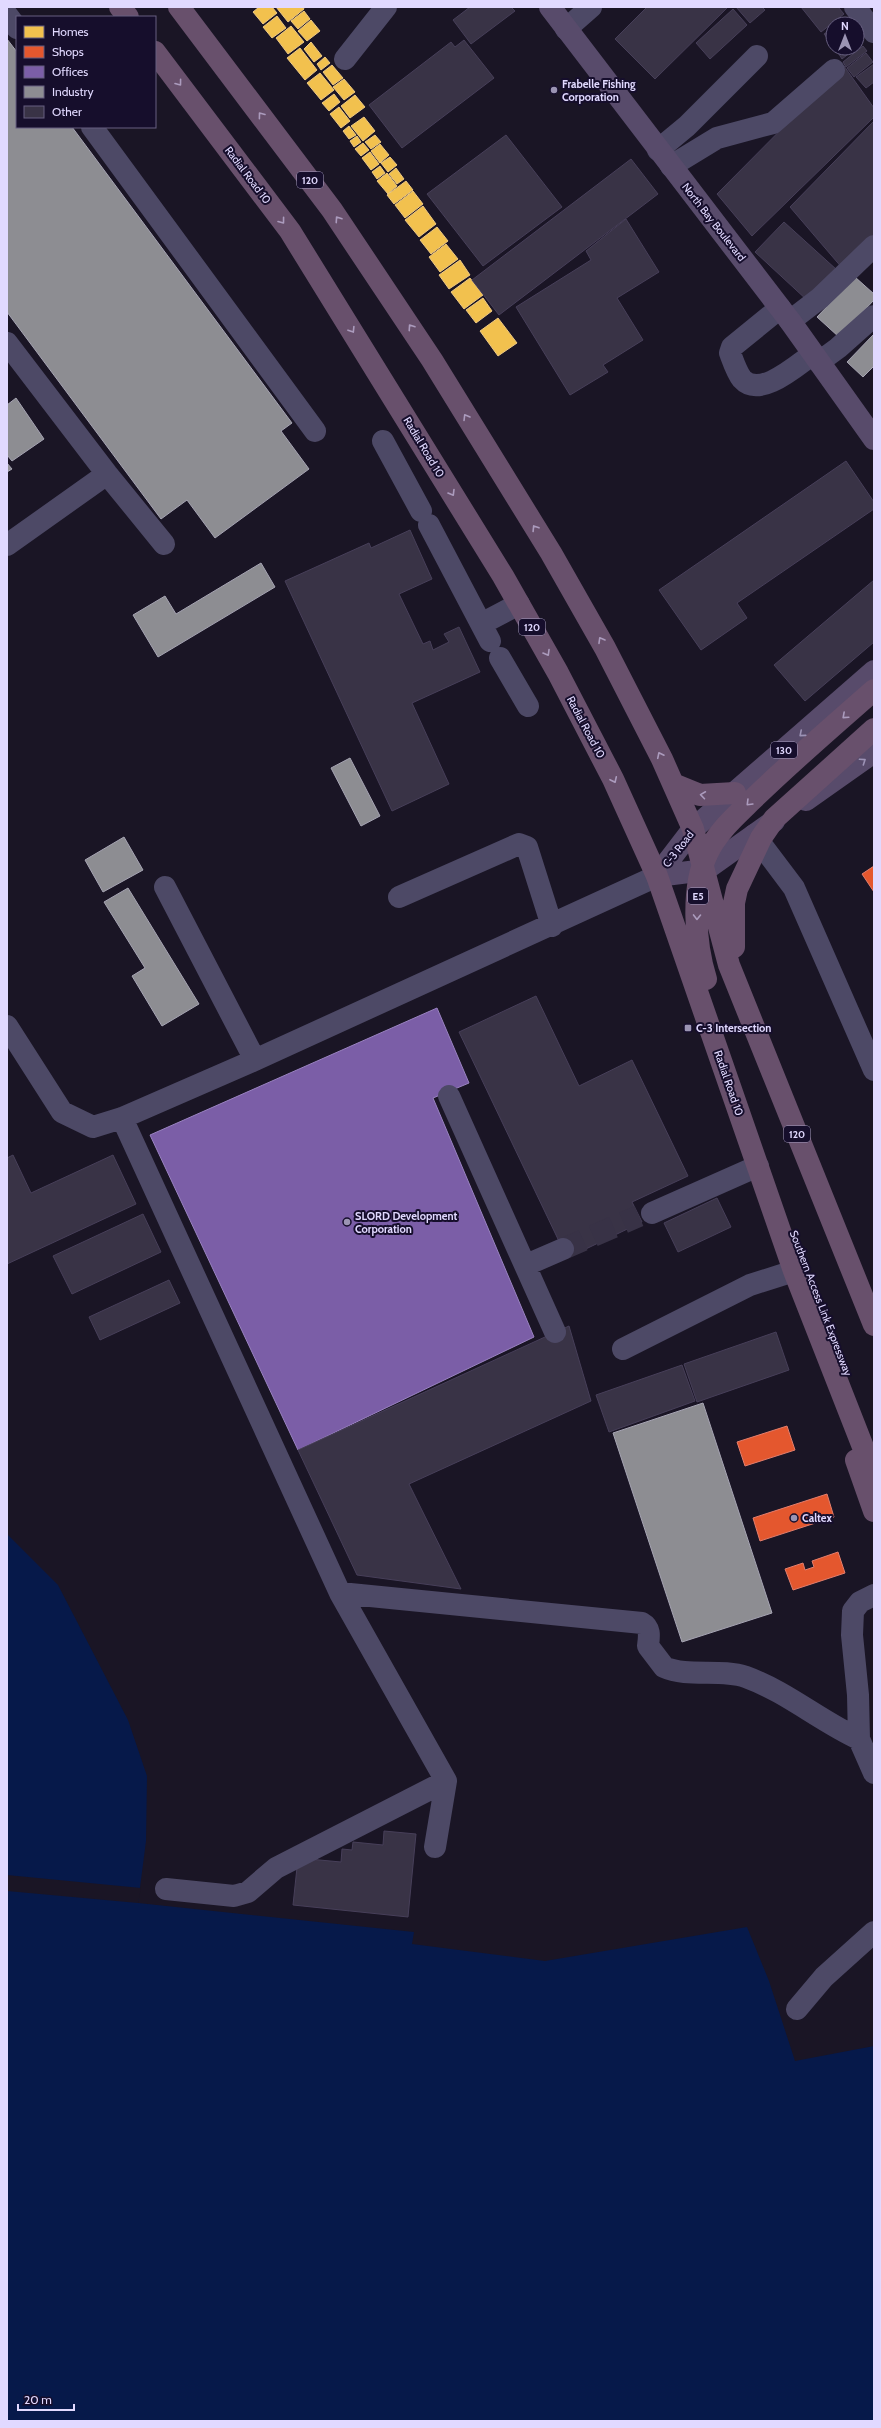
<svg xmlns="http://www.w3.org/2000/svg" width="881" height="2428" font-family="Cabin,sans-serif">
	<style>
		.water { fill: #06194a }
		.pier { fill: #1a1525 }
		.homes { fill: #f2c14e; stroke: #edc883 }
		.shops { fill: #e4572e; stroke: #e37e6d }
		.offices { fill: #7b5ea7; stroke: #9a83c1 }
		.industry { fill: #8d8d92; stroke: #a6a4b3 }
		.building { fill: #393346; stroke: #473f59 }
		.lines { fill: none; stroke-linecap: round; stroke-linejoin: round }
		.minor-tunnel { stroke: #383246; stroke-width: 22; stroke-dasharray: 22 11; stroke-linecap: butt }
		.minor { stroke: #4d4966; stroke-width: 22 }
		.major { stroke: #584b6b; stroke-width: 22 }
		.highway { stroke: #68506c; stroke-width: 22 }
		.oneway { stroke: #ab9bbd }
		.oneway2 { stroke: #9c92b5 }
		.poi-dot { fill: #9b94b3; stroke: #160e2c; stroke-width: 1.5 }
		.labels { text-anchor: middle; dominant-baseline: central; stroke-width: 4; stroke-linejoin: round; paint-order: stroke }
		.shield { fill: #160e2c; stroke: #a49cc0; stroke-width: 1 }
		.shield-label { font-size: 10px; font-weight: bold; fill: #e1d9ff }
		.poi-label { font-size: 11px; font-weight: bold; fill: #e1d9ff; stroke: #160e2c; text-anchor: start }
		.street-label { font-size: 11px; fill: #e1d9ff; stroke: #160e2c }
	</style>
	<rect width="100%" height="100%" fill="#1a1525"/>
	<path class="water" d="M7,1534L58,1585L128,1720L147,1776L146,1841L138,1903L414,1932L412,1944L545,1961L747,1927L769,1981L795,2061L874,2046V2421H7Z"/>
	<path class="pier" d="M7,1875L141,1888L138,1903L7,1891Z"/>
	<path class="homes" d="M259,7H272L277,13L263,24L253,12Z
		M276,7H303L304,9L288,22Z
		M304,11L310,19L298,29L291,21Z
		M277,16L286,28L272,38L263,27Z
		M311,20L320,31L307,41L298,31Z
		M291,26L304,42L288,54L276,38Z
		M311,42L322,56L314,62L304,49Z
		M300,48L317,70L305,80L287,58Z
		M325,57L330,63L321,70L317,64Z
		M332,65L343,78L333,85L323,72Z
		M320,73L334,90L321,100L307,83Z
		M344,79L355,92L344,100L333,87Z
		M334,94L340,102L329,111L322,103Z
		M355,95L365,107L350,118L341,106Z
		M339,107L350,121L341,128L330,114Z
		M364,117L375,131L363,141L351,126Z
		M349,126L356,135L349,139L343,131Z
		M375,135L381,142L371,149L365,142Z
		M357,136L361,142L354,147L350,141Z
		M363,143L369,150L361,156L355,149Z
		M380,144L389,155L380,163L371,151Z
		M370,152L379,164L371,170L362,158Z
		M390,157L397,165L388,172L381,163Z
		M380,166L385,173L377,179L372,172Z
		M396,168L404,179L397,184L389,174Z
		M387,173L397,186L388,194L377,181Z
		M406,181L413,190L394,204L387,195Z
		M413,191L423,204L405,218L395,205Z
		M423,206L436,224L419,237L405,220Z
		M437,227L448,241L431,254L420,240Z
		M446,244L458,259L440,272L429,257Z
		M460,260L470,275L449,289L439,275Z
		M470,278L483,295L464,309L451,292Z
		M483,298L492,311L476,323L466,310Z
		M498,318L517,343L498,356L480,331Z"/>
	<path class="shops" d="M874,866V892L862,874Z
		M787,1426L795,1450L745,1466L737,1442Z
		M827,1494L834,1517L760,1541L753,1518Z
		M838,1552L845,1573L793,1590L785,1569L803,1563L805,1570L814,1567L812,1561Z"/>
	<path class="offices" d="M437,1008L469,1083L433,1098L534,1337L298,1450L150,1135Z"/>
	<path class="industry" d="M7,39L17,52V127H72L292,423L281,431L309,469L215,538L187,500L161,519L7,312Z
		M855,277L874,294V300L839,337L817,317Z
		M874,334V366L863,377L847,362Z
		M16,398L44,439L12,461L7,455V405Z
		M7,463L12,469L7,472Z
		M261,563L275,587L158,657L133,615L165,596L176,614Z
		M350,758L380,816L361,826L331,768Z
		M124,837L143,870L103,892L85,860Z
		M128,888L199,1004L162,1026L132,976L145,968L104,902Z
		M703,1403L772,1613L682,1642L613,1433Z"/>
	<path class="building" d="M470,7H511L515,11L471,44L453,20Z
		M647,7H728L655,79L615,39Z
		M736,7H762L765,10L750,23Z
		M801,7H838L844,14L821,32Z
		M733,9L747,25L710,59L696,43Z
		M846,18L851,24H838Z
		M833,28V45L824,34Z
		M857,38L861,44L857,47Z
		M464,40L494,78L402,148L369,105L451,42L455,47Z
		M863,46L867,51L846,67L843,62Z
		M835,48H856L842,59Z
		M866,53L873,62L854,77L847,68Z
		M874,64V82L866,88L856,77Z
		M844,66L874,108V117L752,236L717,194Z
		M874,121V237L843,269L790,207Z
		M506,135L562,207L483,266L427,194Z
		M631,159L658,194L499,315L472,280Z
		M626,219L659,272L617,298L643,340L603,365L608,372L570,395L516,307L591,260L586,251Z
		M784,222L837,270L808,301L755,252Z
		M846,461L874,502V509L737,603L747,618L701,650L659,590Z
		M410,530L432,579L399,594L423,644L430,641L433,650L449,642L444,634L459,627L480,672L412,703L449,784L392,811L285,581L369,543L371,548Z
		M874,580V642L805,701L774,665Z
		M536,996L579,1086L632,1060L688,1176L632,1202L642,1222L567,1258L459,1032Z
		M13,1155L31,1193L113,1155L136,1204L7,1264V1158Z
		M717,1198L731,1227L678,1252L664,1223Z
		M143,1214L161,1252L72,1294L53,1256Z
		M169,1280L180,1303L100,1340L89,1317Z
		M569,1326L591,1401L409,1484L461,1589L357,1575L298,1450Z
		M776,1332L789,1370L697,1402L684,1364Z
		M682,1365L695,1401L609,1432L596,1395Z
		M384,1831L416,1834L408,1917L293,1905L298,1858L341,1862L342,1849L352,1850L353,1842L383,1845Z"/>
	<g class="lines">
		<path class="minor-tunnel" d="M563,1249L639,1216"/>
		<path class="minor" d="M855,7L874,32
			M7,15L17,28
			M566,29L591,7
			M345,59L386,7
			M92,127L315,431
			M658,150L687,126L757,56
			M671,166L717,138L773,123L834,70
			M780,308L732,347L730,353C733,361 737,373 742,379C760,399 797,365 813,354
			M790,321L820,298L874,246
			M7,343L107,474L164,544
			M819,362L838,348L874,316
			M383,441L421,511
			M429,525L490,641
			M7,545L107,474
			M481,624L519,604
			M500,658L528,706
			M754,835L794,888L874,1070
			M165,887L255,1060
			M399,897L519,844L527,847L552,926
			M7,1026L62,1112L93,1127L122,1118L255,1060L657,876
			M449,1096L555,1332
			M122,1118L340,1593
			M652,1213L758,1166
			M526,1265L563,1249
			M623,1349L750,1285L794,1271
			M859,1739L858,1695L852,1635L853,1611L860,1602L874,1595
			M435,1847L446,1781L340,1593L642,1623C651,1628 649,1637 648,1646L664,1667C688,1678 720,1668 746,1677C787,1692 820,1721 859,1739L874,1773
			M166,1889L234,1896L248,1892L276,1868L446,1781
			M797,2009L824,1977L874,1932"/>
		<path class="major" d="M550,7L790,321L874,439
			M806,800L874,752
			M657,876L693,829L874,671
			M657,876L705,870L774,821"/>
		<path class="highway" d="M120,7L128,17
			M179,7L332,210L432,360L551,553L605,648L662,759L693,829L729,965L874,1325
			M155,52L290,231L503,576L558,673L613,779L657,876L794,1271L874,1475
			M673,784L700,795L735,793
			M734,947V903L737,889L761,838L774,819L874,729
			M706,979C695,944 691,888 707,854C717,832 735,817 752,800C791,762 833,726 874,690
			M856,1460L874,1511"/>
	</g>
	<defs><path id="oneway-chevron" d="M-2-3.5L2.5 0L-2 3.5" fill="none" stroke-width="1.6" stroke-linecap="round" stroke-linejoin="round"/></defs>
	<g class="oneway">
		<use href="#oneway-chevron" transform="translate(179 83) rotate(53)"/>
		<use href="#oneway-chevron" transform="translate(261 115) rotate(-127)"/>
		<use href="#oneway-chevron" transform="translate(338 219) rotate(-124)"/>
		<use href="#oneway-chevron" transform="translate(282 221) rotate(53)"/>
		<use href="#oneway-chevron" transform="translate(411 327) rotate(-124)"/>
		<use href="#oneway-chevron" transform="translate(352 330) rotate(58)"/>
		<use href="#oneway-chevron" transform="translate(466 417) rotate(-121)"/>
		<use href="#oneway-chevron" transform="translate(452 493) rotate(59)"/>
		<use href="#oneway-chevron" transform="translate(535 528) rotate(-122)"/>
		<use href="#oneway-chevron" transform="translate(601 640) rotate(-120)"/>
		<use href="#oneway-chevron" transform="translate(547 653) rotate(60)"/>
		<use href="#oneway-chevron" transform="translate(845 716) rotate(138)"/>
		<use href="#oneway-chevron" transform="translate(660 755) rotate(-116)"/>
		<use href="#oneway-chevron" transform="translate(614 780) rotate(65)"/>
		<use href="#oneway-chevron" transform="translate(703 795) rotate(-172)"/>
		<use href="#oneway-chevron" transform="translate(749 803) rotate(135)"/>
		<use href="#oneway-chevron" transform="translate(697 917) rotate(91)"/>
	</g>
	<g class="oneway2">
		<use href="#oneway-chevron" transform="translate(802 734) rotate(139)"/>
		<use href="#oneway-chevron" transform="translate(863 761) rotate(-34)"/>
	</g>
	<g class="poi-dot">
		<circle cx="554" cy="90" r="4"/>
		<rect x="684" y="1024" width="8" height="8" rx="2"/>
		<circle cx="347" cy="1222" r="4"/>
		<circle cx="794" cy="1518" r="4"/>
	</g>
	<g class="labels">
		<g class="shield">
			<rect x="297" y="172" width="26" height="16" rx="3"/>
			<rect x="519" y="619" width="26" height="16" rx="3"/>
			<rect x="771" y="742" width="26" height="16" rx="3"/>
			<rect x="688" y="888" width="20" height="16" rx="3"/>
			<rect x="784" y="1126" width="26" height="16" rx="3"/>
		</g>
		<g class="shield-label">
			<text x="310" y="180">120</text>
			<text x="532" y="627">120</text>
			<text x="784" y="750">130</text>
			<text x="698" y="896">E5</text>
			<text x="797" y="1134">120</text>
		</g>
		<g class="poi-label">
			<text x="562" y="84">Frabelle Fishing<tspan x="562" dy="13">Corporation</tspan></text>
			<text x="696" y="1028">C-3 Intersection</text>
			<text x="355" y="1216">SLORD Development<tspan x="355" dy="13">Corporation</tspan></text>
			<text x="802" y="1518">Caltex</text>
		</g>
		<g class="street-label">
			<text transform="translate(248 175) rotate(53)">Radial Road 10</text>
			<text transform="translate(714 222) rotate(52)">North Bay Boulevard</text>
			<text transform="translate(424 447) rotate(59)">Radial Road 10</text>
			<text transform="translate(586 727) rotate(62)">Radial Road 10</text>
			<text transform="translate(678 849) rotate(-52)">C-3 Road</text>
			<text transform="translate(729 1083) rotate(71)">Radial Road 10</text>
			<text transform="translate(821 1303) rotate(69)">Southern Access Link Expressway</text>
		</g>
	</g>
	<rect width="881" height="2428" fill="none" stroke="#e1d9ff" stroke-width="16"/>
	<rect x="16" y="16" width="140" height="112" fill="#160e2c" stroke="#675f80"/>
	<rect x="24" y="26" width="20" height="12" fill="#f2c14e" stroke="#675f80"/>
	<text x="52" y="36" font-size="12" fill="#e1d9ff">Homes</text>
	<rect x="24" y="46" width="20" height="12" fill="#e4572e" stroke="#675f80"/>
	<text x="52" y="56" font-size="12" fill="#e1d9ff">Shops</text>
	<rect x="24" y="66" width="20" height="12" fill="#7b5ea7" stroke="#675f80"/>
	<text x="52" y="76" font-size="12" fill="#e1d9ff">Offices</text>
	<rect x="24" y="86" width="20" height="12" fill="#8d8d92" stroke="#675f80"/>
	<text x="52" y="96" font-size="12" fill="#e1d9ff">Industry</text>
	<rect x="24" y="106" width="20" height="12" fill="#393346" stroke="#675f80"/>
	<text x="52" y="116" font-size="12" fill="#e1d9ff">Other</text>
	<g transform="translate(845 36)"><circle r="19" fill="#160e2c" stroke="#675f80"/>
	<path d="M0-3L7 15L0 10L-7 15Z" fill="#9b94b3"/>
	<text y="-6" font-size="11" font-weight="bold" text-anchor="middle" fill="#e1d9ff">N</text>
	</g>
	<path d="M18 2404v6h56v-6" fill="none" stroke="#e1d9ff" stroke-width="2"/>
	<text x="24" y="2404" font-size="12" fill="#e1d9ff" stroke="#160e2c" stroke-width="3" paint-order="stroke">20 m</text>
</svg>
